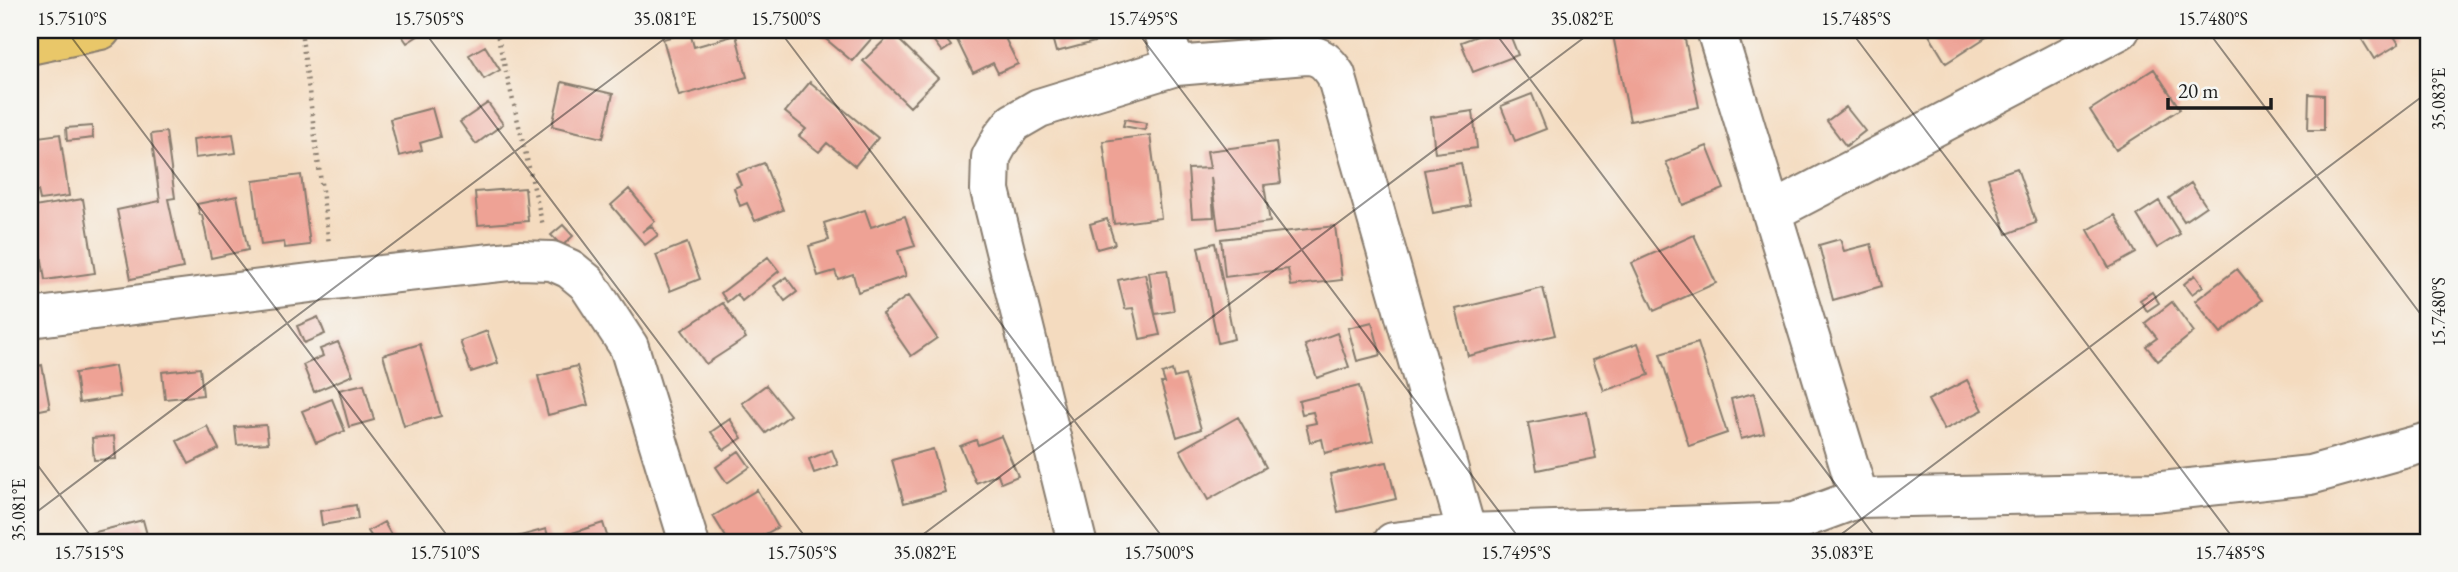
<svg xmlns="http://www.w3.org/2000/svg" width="2458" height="572" font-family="'EB Garamond',serif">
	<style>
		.building { fill: #eea295 }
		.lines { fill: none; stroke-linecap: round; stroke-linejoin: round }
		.minor-casing { stroke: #887c6e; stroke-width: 42 }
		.major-casing { stroke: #887c6e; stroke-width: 42 }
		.path { stroke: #887c6e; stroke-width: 4.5; stroke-dasharray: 2 5; stroke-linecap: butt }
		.minor { stroke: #fff; stroke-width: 38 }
		.major { stroke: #e9c769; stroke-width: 38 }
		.ticks { fill: none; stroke: #1c1c1c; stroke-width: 2; stroke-opacity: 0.45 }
		.neatline { fill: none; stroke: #1c1c1c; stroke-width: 2.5 }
		.ticks-label { font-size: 18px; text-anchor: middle; fill: #1c1c1c }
	</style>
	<rect width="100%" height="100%" fill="#f6f6f2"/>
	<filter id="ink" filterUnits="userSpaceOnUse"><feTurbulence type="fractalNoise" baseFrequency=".0143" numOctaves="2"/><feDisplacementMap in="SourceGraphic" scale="14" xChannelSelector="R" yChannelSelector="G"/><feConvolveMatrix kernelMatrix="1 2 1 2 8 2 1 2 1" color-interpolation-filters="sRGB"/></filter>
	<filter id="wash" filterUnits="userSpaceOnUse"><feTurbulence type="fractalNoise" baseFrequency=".00686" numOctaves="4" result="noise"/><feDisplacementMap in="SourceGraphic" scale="28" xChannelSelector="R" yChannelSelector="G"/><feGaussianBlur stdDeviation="1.57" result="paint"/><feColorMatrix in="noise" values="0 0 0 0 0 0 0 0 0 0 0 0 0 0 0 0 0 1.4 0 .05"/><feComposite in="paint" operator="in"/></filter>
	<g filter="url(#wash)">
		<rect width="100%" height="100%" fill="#f4dbbf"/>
		<g id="blocks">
			<path class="building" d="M398,30H427L407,43Z
				M815,30H879L852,61Z
				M979,30H1001L1018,64L998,73L993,63L973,73L957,40Z
				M1050,30H1104L1106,39L1056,52Z
				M1493,30H1508L1518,55L1473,72L1461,42Z
				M1612,30H1683L1699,107L1630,121Z
				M1926,30H1984L1988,36L1946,63Z
				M2356,30H2390L2399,44L2374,59Z
				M690,32L694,47L736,35L747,77L679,96L663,39Z
				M892,33L938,78L910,107L863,61Z
				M942,34L951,46L942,52L933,40Z
				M485,46L500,70L484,79L469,55Z
				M2154,69L2180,109L2116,150L2090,110Z
				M562,82L613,94L603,138L552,126Z
				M810,82L878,138L855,166L827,143L819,152L799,136L806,129L785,112Z
				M1532,94L1546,129L1515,141L1501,106Z
				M2309,94L2324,95V130H2308Z
				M488,103L503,124L476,144L460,122Z
				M1846,107L1865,131L1846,146L1827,121Z
				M432,108L440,137L420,143L422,150L399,156L390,119Z
				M1473,111L1477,148L1435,153L1431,117Z
				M1125,119L1146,123L1145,130L1123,126Z
				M92,126L93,138L67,141L66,128Z
				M166,132L175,198L168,199L183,268L131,279L117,210L160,201L151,134Z
				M60,134L69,196L40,200L38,191L32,192L30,138Z
				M233,134L236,153L195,158L193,139Z
				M1150,135L1161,218L1114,224L1103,141Z
				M1276,142L1281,183L1264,185L1270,222L1218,229L1211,177L1214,217L1192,218L1188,169L1210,168L1207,151Z
				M1707,146L1724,189L1683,205L1666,162Z
				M764,163L783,210L755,221L747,203L740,206L734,188L741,185L736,173Z
				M1461,163L1470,206L1433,213L1424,170Z
				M2017,168L2036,223L2007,234L1988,178Z
				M301,175L310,245L285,248L284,242L261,245L253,181Z
				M2191,183L2206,206L2184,221L2169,198Z
				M525,188L528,221L478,225L475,192Z
				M629,189L655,221L642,232L651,226L658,235L645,245L611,205Z
				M237,196L248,250L211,258L202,215H200L197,204Z
				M83,199L95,273L45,280L34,207Z
				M2159,201L2180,234L2157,248L2137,215Z
				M865,210L871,227L905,216L915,246L898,251L906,276L858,292L853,274L838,279L835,271L818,276L809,246L829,240L824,223Z
				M2115,215L2136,253L2109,268L2088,230Z
				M1107,219L1115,244L1097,249L1090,224Z
				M563,225L573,236L562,246L551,235Z
				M1335,226L1342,280L1291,286L1288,269L1225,277L1221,239Z
				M1694,235L1716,283L1654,311L1632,263Z
				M1840,239L1844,251L1871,244L1882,286L1833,300L1819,245Z
				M687,243L700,279L670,291L656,255Z
				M1215,243L1234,339L1218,343L1198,247Z
				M768,257L779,271L742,301L737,294L727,302L721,293Z
				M2237,269L2262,300L2221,333L2195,301Z
				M1167,270L1174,311L1155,314L1149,272Z
				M1145,274L1160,335L1140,339L1133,308L1125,309L1118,280Z
				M2195,275L2203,286L2192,294L2184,284Z
				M786,277L797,292L785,301L774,286Z
				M1543,288L1555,335L1468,356L1456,309Z
				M2152,292L2159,303L2147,311L2140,300Z
				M908,296L937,338L911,356L882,314Z
				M2172,302L2194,332L2158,361L2146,346L2157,338L2145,323Z
				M723,303L746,338L706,364L682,330Z
				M318,317L325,334L304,343L297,326Z
				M1372,322L1381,355L1357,361L1348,328Z
				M487,331L498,363L471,372L460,341Z
				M1337,333L1349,367L1317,378L1305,345Z
				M338,342L353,375L314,392L303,365L323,356L320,349Z
				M1638,343L1649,375L1604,391L1593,359Z
				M1698,343L1727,433L1689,446L1660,354Z
				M420,344L441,416L404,426L383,355Z
				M42,365L50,408L30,412V368Z
				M115,366L120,397L79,403L75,373Z
				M577,366L588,405L548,415L538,376Z
				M200,368L203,395L165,399L162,372Z
				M1172,370L1174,378L1185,375L1201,429L1177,437L1161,383H1165L1162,374Z
				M1967,380L1983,410L1944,430L1928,400Z
				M364,384L374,420L349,427L339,390Z
				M766,385L790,415L766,433L742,403Z
				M1359,386L1373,441L1325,453L1322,439L1310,442L1306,425L1316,423L1313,412L1302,414L1299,401Z
				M1754,393L1764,433L1741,439L1731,399Z
				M332,399L345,431L316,443L302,411Z
				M1587,412L1596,458L1537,470L1528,423Z
				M1238,417L1266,467L1208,500L1180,450Z
				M730,419L742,438L724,450L711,432Z
				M266,425L268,443L237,445L235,427Z
				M207,426L219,449L189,464L177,441Z
				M114,436L116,459L94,460L92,438Z
				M1001,436L1018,476L1001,483L998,474L976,483L960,446L976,440L978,445Z
				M933,449L945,492L904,503L892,460Z
				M832,450L838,465L814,473L809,459Z
				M739,451L750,467L727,483L716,467Z
				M1387,462L1396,499L1338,512L1330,474Z
				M757,490L778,527L751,542H729L713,516Z
				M356,505L358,519L322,525L320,511Z
				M143,520L149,542H82L80,536Z
				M384,522L395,542H375L368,531Z
				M603,523L609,542H561L560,537Z
				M546,529L550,542H502V541Z"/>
		</g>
	</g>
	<g filter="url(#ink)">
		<use href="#blocks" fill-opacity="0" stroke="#887c6e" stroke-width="2"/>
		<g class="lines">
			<g class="minor-casing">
				<path id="minor" d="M1163,30L1176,66
					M1716,30L1859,498
					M1772,212L2120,30
					M30,318L334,280L519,260L552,261L570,269L587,283L629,347L689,542
					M1077,542L990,190L991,157L1002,137L1013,123L1039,108L1176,66L1306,55C1321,55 1328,63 1336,75L1467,533
					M1393,542L1467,533L1794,522L1859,498L2153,492L2310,475L2428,442"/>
			</g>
			<g class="major-casing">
				<path id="major" d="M30,45L101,30"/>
			</g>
			<path class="path" d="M301,30L329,244
				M496,30L543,226"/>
			<use href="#minor" class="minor"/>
			<use href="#major" class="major"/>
		</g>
	</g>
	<path class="ticks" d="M66,30L452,542M423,30L809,542M779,30L1166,542M1136,30L1522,542M1493,30L1879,542M1850,30L2236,542M2207,30L2428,324M30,455L95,542M30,517L676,30M913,542L1594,30M1831,542L2428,92"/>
	<rect width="2458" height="572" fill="none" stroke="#f6f6f2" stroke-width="77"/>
	<path d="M2168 98v10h103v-10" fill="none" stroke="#1c1c1c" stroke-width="3.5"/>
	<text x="2178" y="98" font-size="21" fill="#1c1c1c" stroke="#f6f6f2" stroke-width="5" paint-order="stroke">20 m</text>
	<rect x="38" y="38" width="2382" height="496" class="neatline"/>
	<g class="ticks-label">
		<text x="72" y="25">15.7510°S</text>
		<text x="429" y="25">15.7505°S</text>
		<text x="665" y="25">35.081°E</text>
		<text x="786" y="25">15.7500°S</text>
		<text x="1143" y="25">15.7495°S</text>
		<text x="1582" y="25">35.082°E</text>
		<text x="1856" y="25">15.7485°S</text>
		<text x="2213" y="25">15.7480°S</text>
		<text transform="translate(2439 99) rotate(-90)" y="6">35.083°E</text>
		<text transform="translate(2439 312) rotate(-90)" y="6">15.7480°S</text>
		<text transform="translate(19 510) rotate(-90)" y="6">35.081°E</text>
		<text x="89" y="559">15.7515°S</text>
		<text x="445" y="559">15.7510°S</text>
		<text x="802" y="559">15.7505°S</text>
		<text x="925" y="559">35.082°E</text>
		<text x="1159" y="559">15.7500°S</text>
		<text x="1516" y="559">15.7495°S</text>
		<text x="1842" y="559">35.083°E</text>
		<text x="2230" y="559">15.7485°S</text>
	</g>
</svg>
